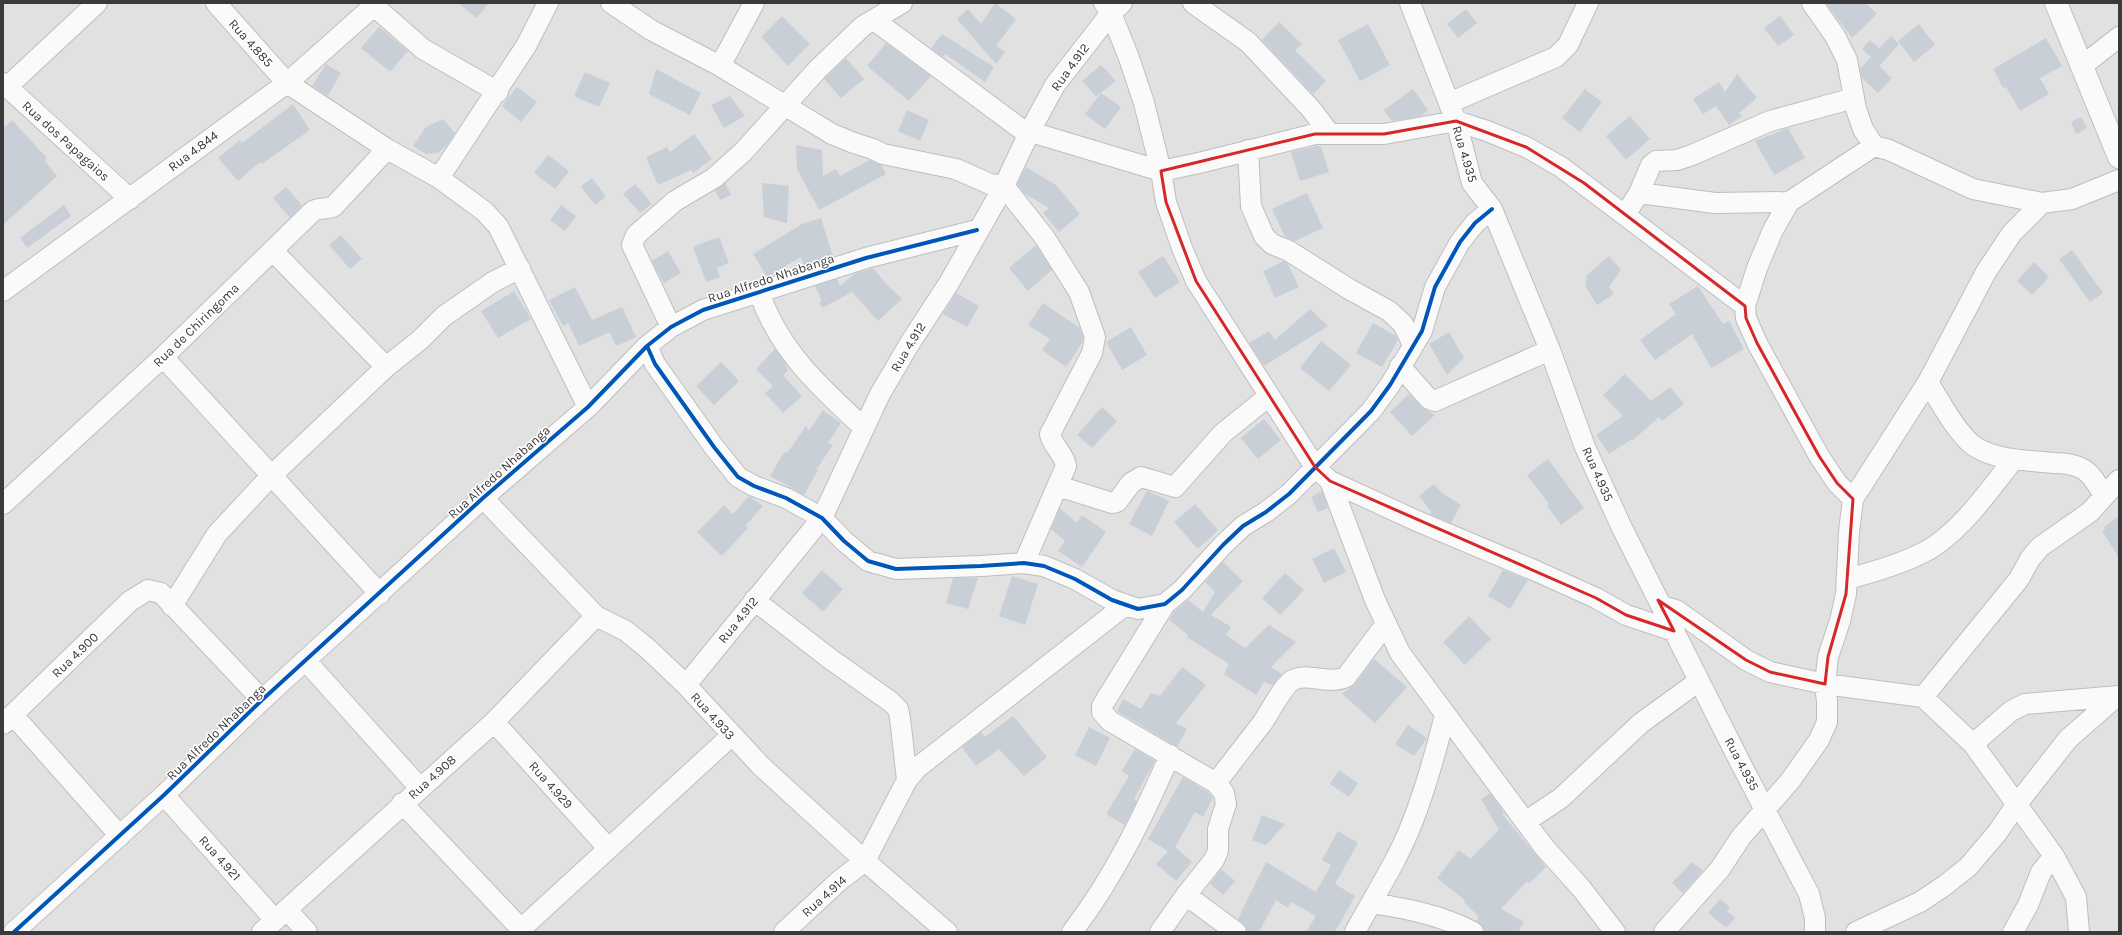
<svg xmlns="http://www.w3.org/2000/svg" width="2122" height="935" font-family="Karla,sans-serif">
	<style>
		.building { fill: #c9cfd7 }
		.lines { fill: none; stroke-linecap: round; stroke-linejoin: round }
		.minor-casing { stroke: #bebebe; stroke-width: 22 }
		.major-casing { stroke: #bebebe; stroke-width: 24 }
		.minor { stroke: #fafafa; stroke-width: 20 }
		.major { stroke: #fafafa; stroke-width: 22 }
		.cycleway-casing { stroke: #fff; stroke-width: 6 }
		.cycleway { stroke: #0057b8; stroke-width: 4 }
		.marked { fill: none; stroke: #d62828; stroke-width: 3; stroke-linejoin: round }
		.labels { text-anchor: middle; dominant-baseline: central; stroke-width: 3; stroke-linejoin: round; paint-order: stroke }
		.street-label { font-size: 13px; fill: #3a3a3b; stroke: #fff }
	</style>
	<rect width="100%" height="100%" fill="#e1e1e1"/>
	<path class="building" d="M458,3H489L477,18Z
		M995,3L1016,19L996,46L1005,52L996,64L957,19L968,9L981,24Z
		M1826,3H1866L1877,14L1852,38Z
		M1466,9L1477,23L1458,38L1447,24Z
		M782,16L810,44L788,66L761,37Z
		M1780,16L1794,35L1778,46L1764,28Z
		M1279,22L1302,44L1295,50L1326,81L1313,94L1262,40Z
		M1368,24L1390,65L1360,81L1338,40Z
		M1919,24L1935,45L1914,62L1898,41Z
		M379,27L408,51L390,72L361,48Z
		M942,34L994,67L985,82L945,54L943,57L931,48Z
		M1891,36L1899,44L1879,66L1892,78L1878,93L1862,78L1860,68L1871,57L1862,49L1870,40L1879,48Z
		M2046,38L2062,66L2040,78L2049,94L2020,111L2006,87L2003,88L1993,69Z
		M886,43L931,76L909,101L867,66Z
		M846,58L864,79L841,98L824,79Z
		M326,64L341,73L328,96L312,86Z
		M1101,65L1116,81L1096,96L1082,81Z
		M656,69L701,93L690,115L649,94Z
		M585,72L610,83L599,107L574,96Z
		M1737,74L1757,98L1739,113L1742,116L1729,125L1716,106L1703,114L1693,99L1719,82L1725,92Z
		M517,87L537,102L521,122L502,106Z
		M1413,89L1428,110L1421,116L1392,121L1384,110Z
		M1585,89L1602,102L1580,132L1562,118Z
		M1101,93L1121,107L1105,129L1085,114Z
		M730,96L745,116L724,128L711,105Z
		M293,104L310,130L262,164L260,162L238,181L218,158L240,140L242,143Z
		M907,110L929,120L920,141L898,131Z
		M1630,116L1650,139L1626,160L1606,136Z
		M2081,117L2087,128L2076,134L2071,122Z
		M443,119L455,133L446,146L438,153L426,154L413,146L426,127Z
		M12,120L47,158L45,161L57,176L3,225V128Z
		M1788,128L1805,158L1774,175L1755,141Z
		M694,134L712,159L693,173L691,170L658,185L646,157L667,147L670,152Z
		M796,145L822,150L823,176L836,169L840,176L870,160L881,165L886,174L819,210L797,169Z
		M1316,146H1321L1329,172L1300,181L1291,152Z
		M548,155L569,171L555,189L534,173Z
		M1026,167L1056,185L1080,214L1059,232L1043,213L1049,208L1024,193L1017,184Z
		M592,178L606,197L595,205L581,186Z
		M725,183L731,195L720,200L715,191Z
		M762,183L789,186L787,223L764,217Z
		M635,184L652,204L640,213L623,194Z
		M286,187L302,205L290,218L273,198Z
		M1307,193L1323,228L1295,241L1285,237L1272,209Z
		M64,205L71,216L27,248L20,238Z
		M561,205L576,216L565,231L550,220Z
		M821,218L833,257L804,266L801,257L767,277L753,254L802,224Z
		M341,235L362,259L350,269L329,245Z
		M719,237L729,263L717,268L720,277L706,282L693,247Z
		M1036,245L1052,270L1028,291L1009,268Z
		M2072,250L2103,293L2090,302L2059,259Z
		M668,251L681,273L664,283L652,261Z
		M1163,256L1180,282L1155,298L1138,272Z
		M1609,256L1621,270L1609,287L1614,294L1597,305L1585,286L1587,275Z
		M1284,261L1288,264L1299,287L1275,298L1263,271Z
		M2034,262L2049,277L2032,295L2017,281Z
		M873,268L888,286L902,299L878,321L852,292L822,308L819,303L822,301L815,286L837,279L840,286L854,274Z
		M1698,286L1723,324L1729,321L1744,349L1711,368L1692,334L1655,360L1640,340L1676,314L1669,304Z
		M575,287L592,320L622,307L636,337L616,346L610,332L579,346L568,323L563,326L549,300Z
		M514,291L531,319L498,338L481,311Z
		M956,293L979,306L967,327L943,314Z
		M1043,303L1080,328L1083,338L1082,343L1066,367L1042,350L1050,339L1028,325Z
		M1310,309L1328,326L1264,366L1249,343L1269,331L1275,340Z
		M1373,323L1396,336L1398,340L1382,367L1356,353Z
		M1131,327L1147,355L1122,370L1106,342Z
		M1449,332L1464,358L1447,375L1429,344Z
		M1321,341L1351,365L1329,391L1300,368Z
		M775,349L785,363L788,371L783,375L802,396L783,413L765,393L773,386L756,369Z
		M721,362L739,381L714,405L696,386Z
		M1625,374L1651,401L1670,387L1684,404L1662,421L1659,417L1633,440L1632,439L1609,454L1596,435L1623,416L1603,395Z
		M1409,394L1421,407L1435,415L1412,436L1390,412Z
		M1102,407L1117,421L1092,448L1077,435Z
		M823,410L841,423L828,443L833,445L816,470H818L804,495L770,476L784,452L787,453L806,426L809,431Z
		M1264,419L1281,440L1258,459L1241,438Z
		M1548,459L1584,508L1561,525L1547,506L1549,504L1527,475Z
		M1434,484L1442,493L1461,505L1451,523L1430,514L1431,511L1419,496Z
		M1147,491L1169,501L1152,536L1129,524Z
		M1322,491L1328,508L1318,512L1311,497Z
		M749,496L763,506L745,526L748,528L722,556L697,532L724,505L733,514Z
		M1195,504L1218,530L1198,549L1174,522Z
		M1060,508L1077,523L1082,515L1106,532L1082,567L1058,551L1065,541L1051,529Z
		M2119,516V558L2102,531L2105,529L2104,527Z
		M1334,548L1346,572L1324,583L1312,559Z
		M1223,562L1243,581L1211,615L1231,627L1226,635L1245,648L1269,625L1296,642L1271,667L1282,674L1273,685L1264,682L1256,695L1224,674L1229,664L1187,637L1188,635L1169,620L1174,612L1188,600L1203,612L1215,592L1205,582Z
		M822,570L843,589L823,612L802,593Z
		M1503,570L1528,580L1510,609L1488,596Z
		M1285,573L1304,590L1280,615L1262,598Z
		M1012,576L1038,584L1025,625L999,616Z
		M953,578H978L968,609L946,603Z
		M1469,616L1491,639L1465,665L1443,642Z
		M1374,659L1407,687L1375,723L1342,694L1355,684Z
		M1182,667L1206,685L1176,723L1187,729L1177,747L1117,711L1123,699L1141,709L1151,693L1160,696Z
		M1013,716L1047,757L1024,776L999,749L976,766L962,747L981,732L985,737Z
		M1408,725L1427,738L1414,756L1395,744Z
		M1089,727L1110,738L1096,766L1075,755Z
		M1135,749L1155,761L1134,799L1137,801L1125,825L1106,814L1129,776L1122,771Z
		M1339,770L1358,783L1349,797L1330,784Z
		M1183,777L1208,792L1213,798L1203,817L1195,812L1175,847L1192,862L1176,881L1156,864L1168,851L1148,839Z
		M1490,793L1504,813L1502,814L1546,867L1529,884L1527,881L1501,909L1524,922L1518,932H1484L1482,925L1476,921L1479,917L1464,902L1465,900L1437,878L1459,850L1470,859L1499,830L1481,799Z
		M1262,815L1285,824L1266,845L1252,840Z
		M1338,831L1358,843L1335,884L1355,896L1335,932H1306L1316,916L1291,902L1288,908L1276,900L1259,932H1247L1246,927L1238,919L1266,862L1316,892L1331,865L1322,860Z
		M1692,862L1703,871L1683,893L1672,883Z
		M1221,869L1235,881L1223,895L1210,884Z
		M1720,899L1730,907L1727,911L1735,918L1726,928L1708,913Z"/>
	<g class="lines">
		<g class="minor-casing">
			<path id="minor" d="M216,3L287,83L387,149L439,178L484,211L498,226L588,407
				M611,3L651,30L720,66L832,134L854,143L873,149L883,154L956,169L990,184L1004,186L1045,238L1079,292L1095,337L1092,353L1050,434C1052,446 1064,453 1066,466L1024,563
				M1104,3L1111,13L1129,58L1144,103L1161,171L1166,202L1182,248L1196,281L1315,467L1330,481L1417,521L1536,571L1596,598L1626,615L1674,631
				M1193,3L1248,42L1311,109L1330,134
				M1410,3L1456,121L1472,183L1492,209L1550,350L1585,447L1622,528L1742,766L1809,894L1815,918V932
				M1812,3L1835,36L1847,60L1856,109L1863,129L1874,146
				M374,6L423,49L498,92
				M874,20L1021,129L1161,171L1199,163L1315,134H1384L1456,121L1487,131L1526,147L1561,167L1745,306
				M720,66L754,3
				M2082,66L2119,37
				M3,83L130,199
				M7,87L97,3
				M1449,103L1556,57L1568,45L1588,3
				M1248,150L1251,206L1264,236L1272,244L1289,251L1349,289L1389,311L1403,324L1413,345
				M439,178L526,46L548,3
				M1639,193L1715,203L1789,202
				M1625,215L1639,193L1651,165L1656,161L1677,160L1692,155L1770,121L1854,98
				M273,251L386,367
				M3,291L287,83L377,3
				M759,292C779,351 820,387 864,428
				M671,327L632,245L636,235L675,201L714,178L743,152L818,69L863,26L902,3
				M647,346L655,364L714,447L738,477L754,486L786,498L822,518L844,541L868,561L896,569L981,566L1024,563L1044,566L1075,579L1112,600L1138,609L1165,604L1182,590L1223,545L1243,526L1266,512L1289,494L1371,411L1390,385L1422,331L1435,287L1460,242L1475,223L1492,209
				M163,357L380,594
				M1400,366L1429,399L1435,401L1550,350
				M1928,382C1939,400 1958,435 1974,446C1996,461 2029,460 2054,463C2063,463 2073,464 2081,468C2092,473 2098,486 2104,496
				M1330,481L1375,600L1400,653L1544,847L1581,888L1615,932
				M1058,486L1112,503L1117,502L1131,483L1141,477L1175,487L1223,433L1269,396
				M483,498L596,616L626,631L648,649L686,685L761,766L865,861L947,932
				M1853,499L1837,483L1819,456L1757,343L1746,318L1745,306L1757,268L1773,230L1789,202L1874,146L1889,150L1973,189L2042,203L2072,199L2119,180
				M3,504L163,357L313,211C320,207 327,210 334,206L387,149
				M1847,579C1874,572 1913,561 1936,545C1967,523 1991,488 2014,459
				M754,600L829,658L891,702L898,709L900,718L907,780
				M172,606L217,534L271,476L386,367L420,340L444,316L493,282L520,268
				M1662,606L1676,610L1746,660L1770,672L1825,684L1923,697L1973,744L2054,856L2076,897L2079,932
				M306,661L420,788
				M686,685L822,518L880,394L910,343L949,283L1004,186L1030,131L1055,85L1111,13L1122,3
				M1923,697L2019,579L2030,559L2040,547L2090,512L2119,480
				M13,715L120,836
				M494,722L608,848
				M3,724L130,601L148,590L161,593L262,700
				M1973,744L2011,711L2025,704L2119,696
				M1216,783C1231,763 1247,743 1263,722C1270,712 1284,683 1295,679C1309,673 1329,685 1346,677L1385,625
				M164,795L275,920
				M402,803L524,932
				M1525,822L1561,798L1641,723L1699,681
				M1186,895L1236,932
				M1372,903C1408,909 1441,915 1473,932
				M287,910L307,932
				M521,929L731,736
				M14,932L164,795L262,700L483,498L588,407L647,346L671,327L703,310L866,258L977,230
				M262,932L494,722L596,616
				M784,932L839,881L865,861L907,780L917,768L1124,606
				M1072,932C1113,879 1143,817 1170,755
				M1160,932L1186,895L1214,860L1218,851V829L1226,804L1224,793L1216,783L1110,721L1102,712V706L1165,604
				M1355,932C1374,896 1397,862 1412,823C1426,788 1436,751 1445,715
				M1664,932L1720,869L1741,837L1790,781L1819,740L1827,722V702L1825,684L1828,657L1840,621L1846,594L1849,532L1853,499L1928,382L1986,272L2012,233L2042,203
				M1856,932L1920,902L1944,886L1968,867L1997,833L2017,804L2068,739L2117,696
				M2013,932L2028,905L2041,872L2054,856"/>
		</g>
		<g class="major-casing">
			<path id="major" d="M2056,3L2119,157"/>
		</g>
		<use href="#minor" class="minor"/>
		<use href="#major" class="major"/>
		<g class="cycleway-casing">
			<path id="cycleway" d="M647,346L655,364L714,447L738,477L754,486L786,498L822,518L844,541L868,561L896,569L981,566L1024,563L1044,566L1075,579L1112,600L1138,609L1165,604L1182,590L1223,545L1243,526L1266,512L1289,494L1371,411L1390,385L1422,331L1435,287L1460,242L1475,223L1492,209
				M14,932L164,795L262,700L483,498L588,407L647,346L671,327L703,310L866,258L977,230"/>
		</g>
		<use href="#cycleway" class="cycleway"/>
	</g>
	<path class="marked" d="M1456,121L1526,147L1584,183L1745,306L1746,318L1757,343L1819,456L1837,483L1853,499L1846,594L1828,657L1825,684L1770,672L1746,660L1658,600L1674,631L1626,615L1596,598L1330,481L1315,467L1196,281L1166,202L1161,171L1315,134H1384Z"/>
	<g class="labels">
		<g class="street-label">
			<text transform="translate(251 43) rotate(48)">Rua 4.885</text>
			<text transform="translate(1070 67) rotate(-54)">Rua 4.912</text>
			<text transform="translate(66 141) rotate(42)">Rua dos Papagaios</text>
			<text transform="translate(193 151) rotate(-37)">Rua 4.844</text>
			<text transform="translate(1465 154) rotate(73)">Rua 4.935</text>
			<text transform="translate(771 278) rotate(-18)">Rua Alfredo Nhabanga</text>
			<text transform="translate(196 325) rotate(-44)">Rua de Chiringoma</text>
			<text transform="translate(908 347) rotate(-59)">Rua 4.912</text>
			<text transform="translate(499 472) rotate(-42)">Rua Alfredo Nhabanga</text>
			<text transform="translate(1598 474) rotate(66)">Rua 4.935</text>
			<text transform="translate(738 620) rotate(-51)">Rua 4.912</text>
			<text transform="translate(75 655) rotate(-44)">Rua 4.900</text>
			<text transform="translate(713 716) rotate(48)">Rua 4.933</text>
			<text transform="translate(216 732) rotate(-44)">Rua Alfredo Nhabanga</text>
			<text transform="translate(1742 764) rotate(62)">Rua 4.935</text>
			<text transform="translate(432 777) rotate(-42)">Rua 4.908</text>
			<text transform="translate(551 785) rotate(48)">Rua 4.929</text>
			<text transform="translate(220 858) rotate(48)">Rua 4.921</text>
			<text transform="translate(824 896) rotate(-42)">Rua 4.914</text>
		</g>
	</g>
	<rect width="2122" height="935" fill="none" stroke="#3a3a3b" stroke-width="8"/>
</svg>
